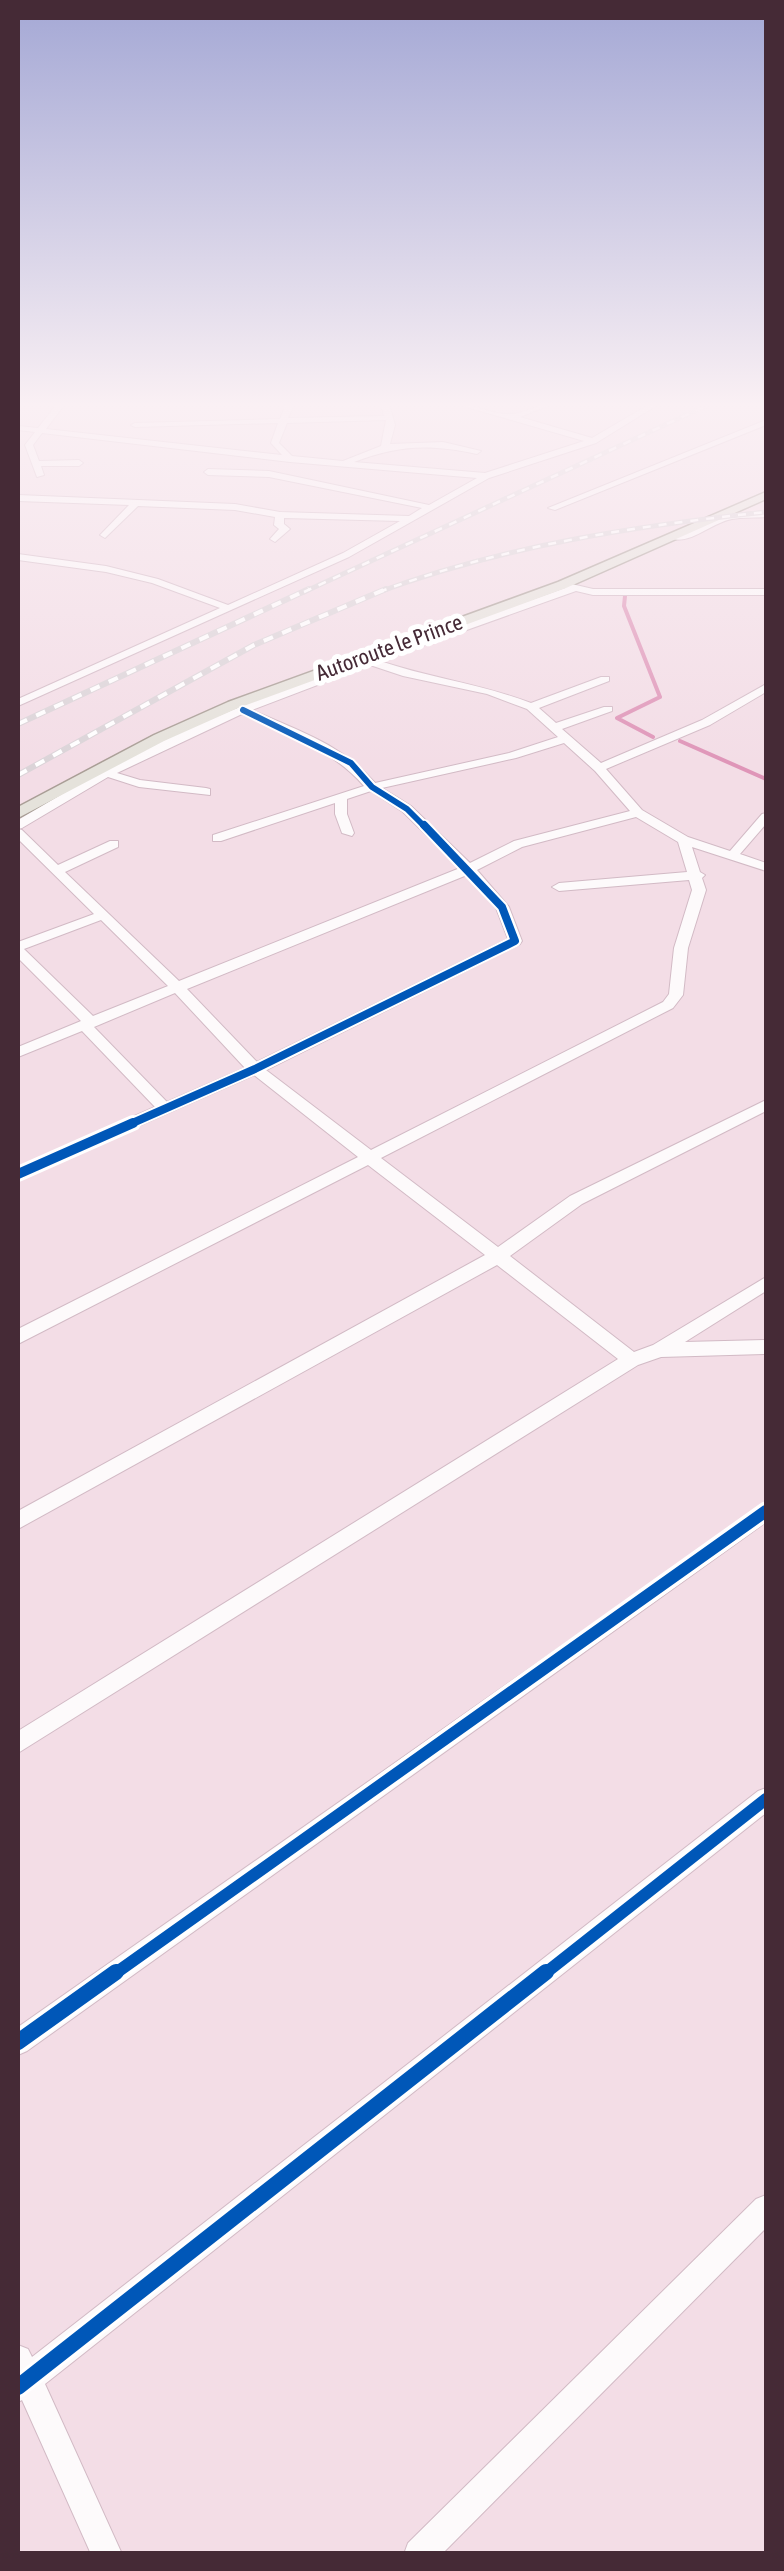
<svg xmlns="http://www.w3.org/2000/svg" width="784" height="2571" font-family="'Asap Condensed',sans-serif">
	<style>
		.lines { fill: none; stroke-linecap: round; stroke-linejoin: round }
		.stream { stroke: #df95b8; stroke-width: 4 }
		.minor-casing { stroke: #d2bac5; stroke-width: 2 }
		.major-casing { stroke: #a99e96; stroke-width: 3 }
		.minor { fill: #fdfafb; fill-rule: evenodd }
		.major { fill: #e5e2db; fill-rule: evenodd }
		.rail-far1-casing { stroke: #dbd4d8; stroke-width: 5 }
		.rail-casing { stroke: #dbd4d8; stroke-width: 6 }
		.rail-far1 { stroke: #fff; stroke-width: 2.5; stroke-dasharray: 8; stroke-linecap: butt }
		.rail { stroke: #fff; stroke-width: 4; stroke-dasharray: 10; stroke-linecap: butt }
		.cycleway-far4-casing { stroke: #fff; stroke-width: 10 }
		.cycleway-far3-casing { stroke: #fff; stroke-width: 12 }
		.cycleway-far2-casing { stroke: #fff; stroke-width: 16 }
		.cycleway-far1-casing { stroke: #fff; stroke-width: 19 }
		.cycleway-casing { stroke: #fff; stroke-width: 22 }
		.cycleway-far4 { stroke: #0057b8; stroke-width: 6 }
		.cycleway-far3 { stroke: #0057b8; stroke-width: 8 }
		.cycleway-far2 { stroke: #0057b8; stroke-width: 10 }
		.cycleway-far1 { stroke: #0057b8; stroke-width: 12 }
		.cycleway { stroke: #0057b8; stroke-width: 16 }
		.labels { text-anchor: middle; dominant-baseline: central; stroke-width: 10; stroke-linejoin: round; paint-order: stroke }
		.far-street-label { font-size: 22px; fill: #452a36; stroke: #fff }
	</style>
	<rect width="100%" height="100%" fill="#f3dde6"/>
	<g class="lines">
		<path class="stream" d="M625,596L624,606L660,697L617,718L653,737
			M680,741L766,779"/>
		<g class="minor-casing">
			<path id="minor" d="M57,404H65L46,429L282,455L271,443L278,423L135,427L131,425L135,423L280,419L286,404H294L288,418L384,416L381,404H389L395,425L390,444L443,442L481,451L477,454C430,444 399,445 354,462L485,473L584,441L456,404C475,404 495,416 512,414C526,413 537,404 552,404L520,417L592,438L650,404H659L596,443L489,478L349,557L18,706V699L220,608L152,583L106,572L18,560V554L106,566L158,579L228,605L343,553L400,521L284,518V524L290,529L275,542L270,539L279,529L274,525L275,517L235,510L138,506L105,538L100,535L102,533L129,505L18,501V495L235,504L280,512L409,516L422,508L269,477L208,475L204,472L208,469L269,471L429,505L477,478L290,462L42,433L33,445L39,461L79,460L83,463L79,466H41L44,475L37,477L25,445L35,432L18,430V426L38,428ZM386,420L381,446L343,461L292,456L279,443L287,423Z
				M766,420V425L555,510L548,508Z
				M766,511V517C755,518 743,517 732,519C710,523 691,546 668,538L723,515Z
				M563,582L593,589H766V595H593L576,591L380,661C430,678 482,684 531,703L601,677H609V681L539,708L556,723L604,707H612V711L562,729L601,763L702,720L766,684V692L710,725L606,769L642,810L688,837L730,851L762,814L766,813V824L740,854L766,863V871L692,847L700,872L705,875L702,878L706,890L688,948L683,995L673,1008L381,1158L498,1247L570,1196L766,1100V1111L582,1204L510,1256L634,1352L653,1345L766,1277V1291L685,1342L766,1340V1354L661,1357L638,1365L18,1753V1731L618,1359L497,1265L18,1529V1511L485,1255L368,1165L18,1344V1329L358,1157L254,1075L18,1179V1168L155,1107L82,1031L18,1057V1047L81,1021L18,958V942L94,914L18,839V829L22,830L58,865L110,841H118V847L65,872L179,981L460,868L403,812L371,791L347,799V814L354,833L352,836L342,833L335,814V803L221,841H213V835L364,786C332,749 286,734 242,714L117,773L140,780L206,788L210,789V795L139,787L108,777L22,828L18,829V820C64,793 109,765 158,743C289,681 429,637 565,588L558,585ZM370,665L403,676L487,694L527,709L558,737L509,753L375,783C340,743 299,731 252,710ZM564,743L595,771L630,811L514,841L470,863L411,806L382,788L516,758ZM636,817L678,842L687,872L559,883L552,887L559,891L689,880L692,890L674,948L669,994L663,1002L371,1150L266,1070L520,944L522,941L509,907L477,870L522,847ZM467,875L496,908L508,939L257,1062L187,989ZM101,920L168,986L93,1016L24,949ZM175,993L245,1068L167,1102L94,1027Z
				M766,1503V1522L27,2051L18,2055V2027Z
				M766,1788V1813L45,2384L122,2554H91L22,2400L18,2402V2345L28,2349L32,2357L758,1791Z
				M766,2195V2228L442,2554H404L408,2543L756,2199Z"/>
		</g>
		<g class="major-casing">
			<path id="major" d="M766,492V499L566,588L238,708L164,741L18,818V807L154,735L228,702L558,582Z"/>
		</g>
		<use href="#minor" class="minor"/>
		<use href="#major" class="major"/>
		<g class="rail-far1-casing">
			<path id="rail-far1" d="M304,592L710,404
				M379,592C503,546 635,526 766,512"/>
		</g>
		<g class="rail-casing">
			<path id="rail" d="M18,724L309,589
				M18,775L254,645L386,589"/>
		</g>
		<use href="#rail-far1" class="rail-far1"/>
		<use href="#rail" class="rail"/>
		<g class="cycleway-far4-casing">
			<path id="cycleway-far4" d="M243,710L351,763L372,787L407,809L426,828"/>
		</g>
		<g class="cycleway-far3-casing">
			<path id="cycleway-far3" d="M128,1125L255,1069L515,941L502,907L424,825"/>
		</g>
		<g class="cycleway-far2-casing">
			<path id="cycleway-far2" d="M18,1174L133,1123"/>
		</g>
		<g class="cycleway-far1-casing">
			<path id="cycleway-far1" d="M113,1975L766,1511
				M543,1975L766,1799"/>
		</g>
		<g class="cycleway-casing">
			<path id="cycleway" d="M18,2042L116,1972
				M18,2387L546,1972"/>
		</g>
		<use href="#cycleway-far4" class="cycleway-far4"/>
		<use href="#cycleway-far3" class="cycleway-far3"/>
		<use href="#cycleway-far2" class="cycleway-far2"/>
		<use href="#cycleway-far1" class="cycleway-far1"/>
		<use href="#cycleway" class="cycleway"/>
	</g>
	<linearGradient id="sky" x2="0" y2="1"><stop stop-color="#a4a8d5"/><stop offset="0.53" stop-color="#faf0f4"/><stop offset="1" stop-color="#faf0f4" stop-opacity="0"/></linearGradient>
	<rect width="784" height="764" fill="url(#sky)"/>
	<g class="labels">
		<g class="far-street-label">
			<text transform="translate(389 647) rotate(-20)">Autoroute le Prince</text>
		</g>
	</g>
	<rect width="784" height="2571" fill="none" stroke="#452a36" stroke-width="40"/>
</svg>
